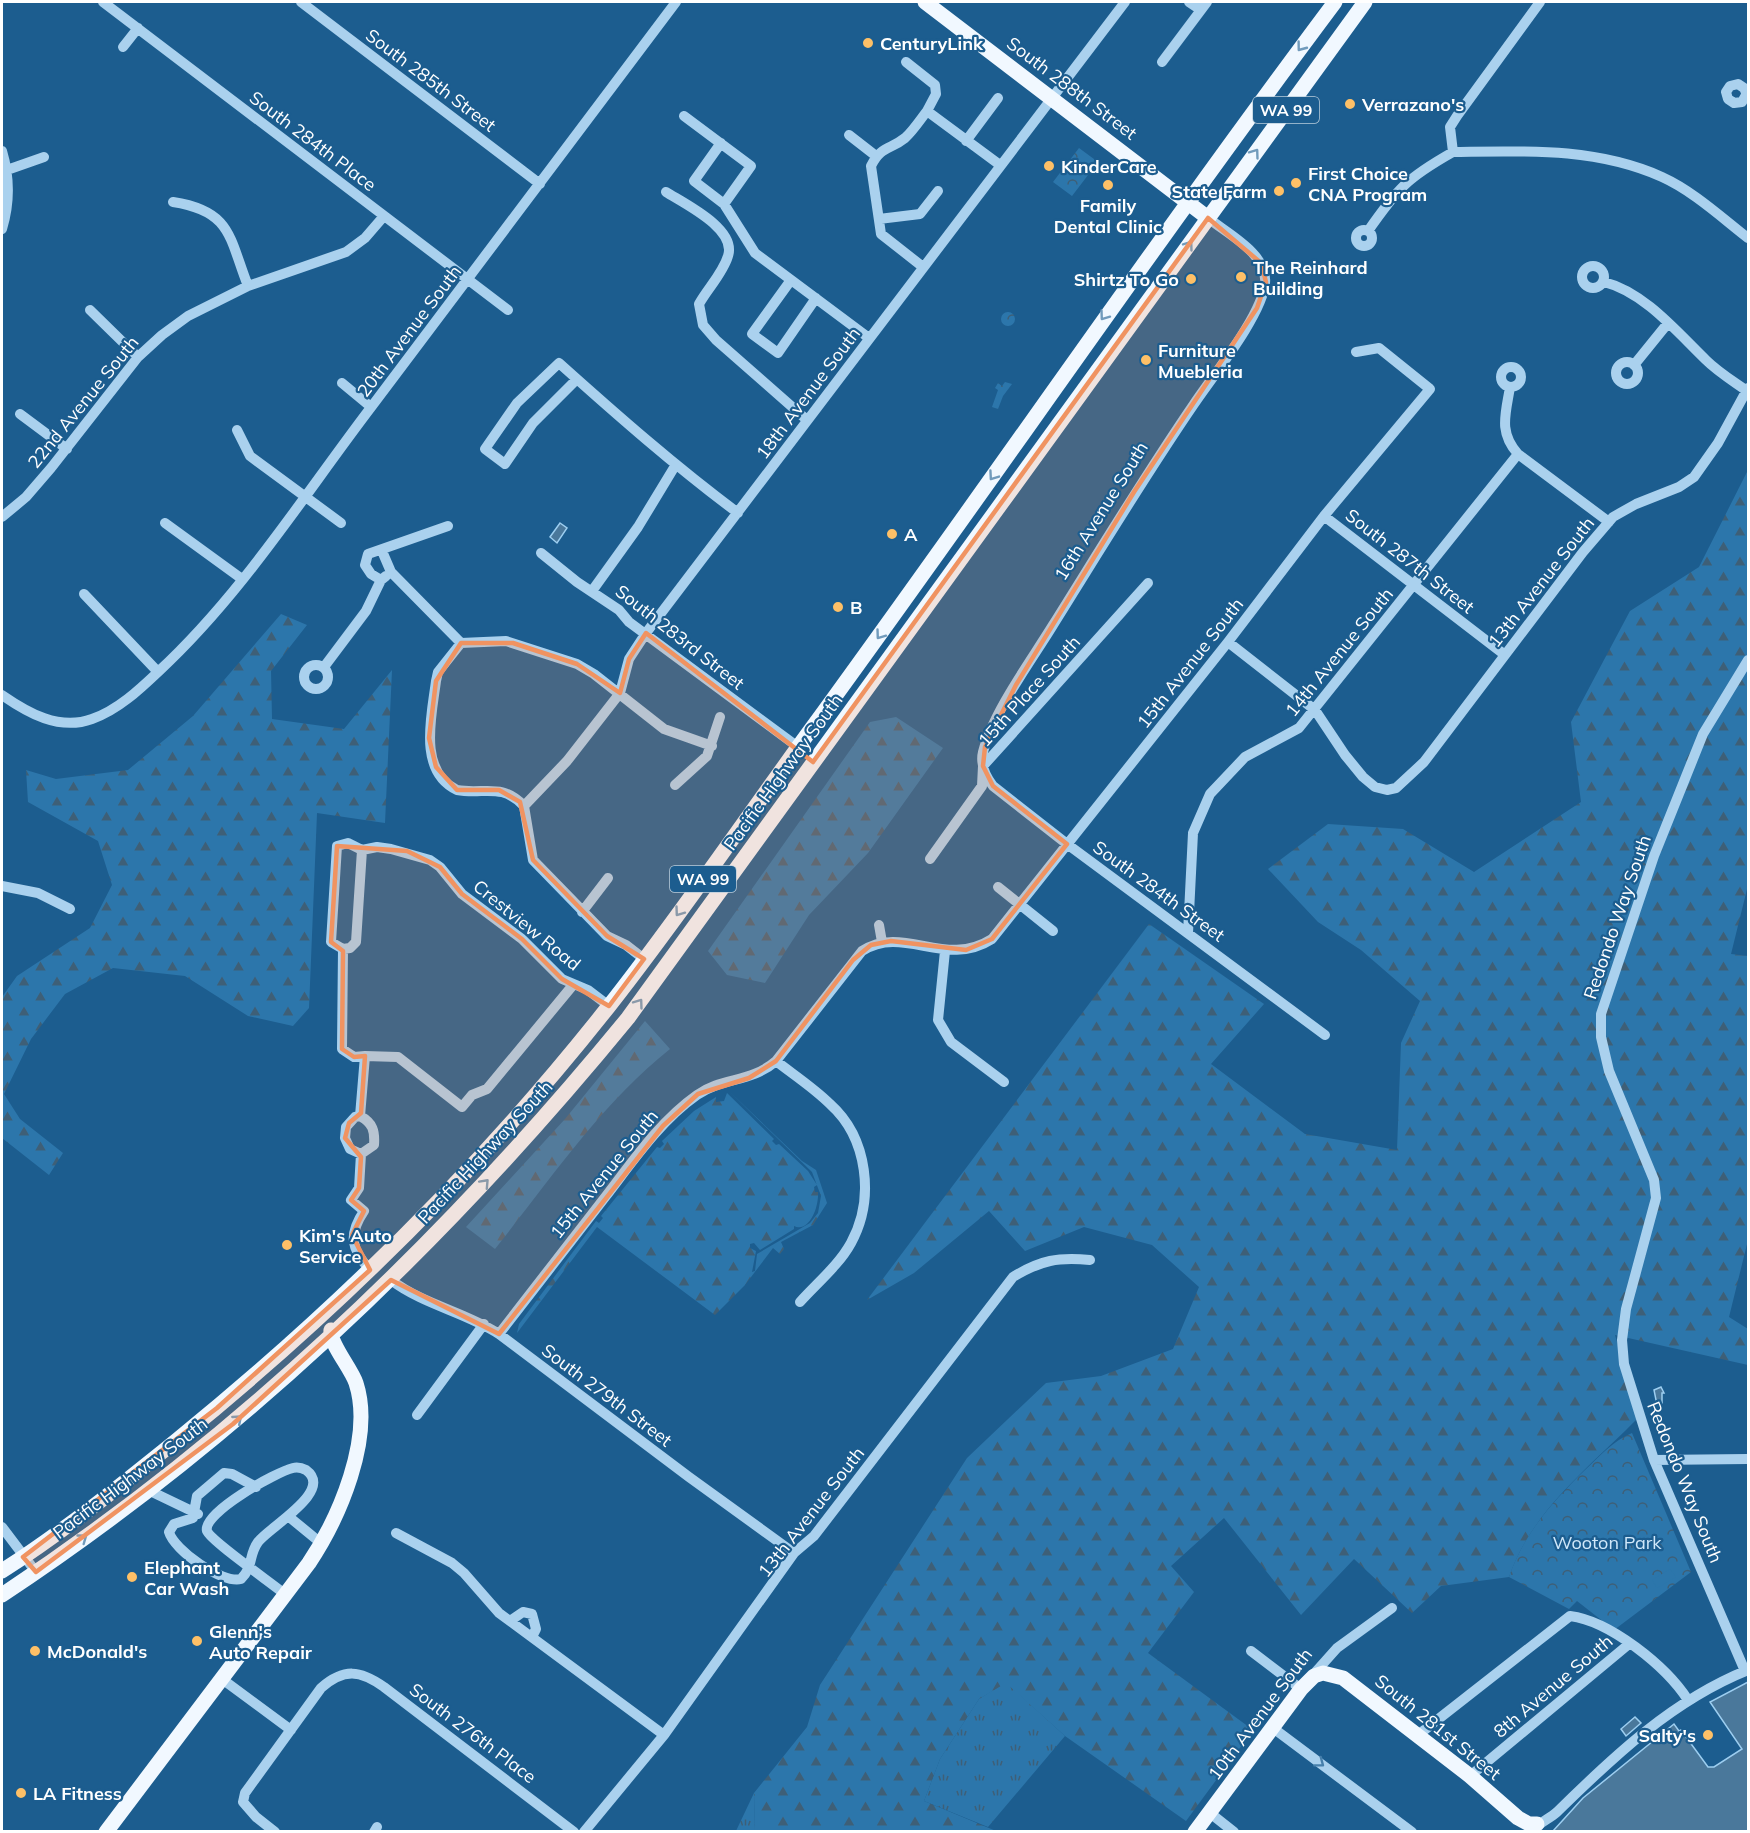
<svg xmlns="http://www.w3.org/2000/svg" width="1750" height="1833" font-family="Mulish,sans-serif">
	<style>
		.grass { fill: url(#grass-tufts) }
		.forest { fill: url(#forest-firs) }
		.park { fill: url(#park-crowns) }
		.pitch { fill: #2c76ab }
		.water { fill: #4a789b; stroke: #9dcef0; stroke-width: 1.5 }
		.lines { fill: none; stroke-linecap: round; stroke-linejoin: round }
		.minor { stroke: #aad1ee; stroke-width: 10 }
		.major { stroke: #f1f8ff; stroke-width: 15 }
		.oneway { stroke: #719bbc }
		.oneway2 { stroke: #4780ac }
		.marked { fill: #f09361; fill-opacity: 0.2; stroke: #f09361; stroke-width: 4.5; stroke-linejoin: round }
		.poi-dot { fill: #fec067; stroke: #1c5d8f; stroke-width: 2 }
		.labels { text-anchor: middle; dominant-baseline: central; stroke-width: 4.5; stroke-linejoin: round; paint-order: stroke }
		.shield { fill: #1c5d8f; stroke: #bbcedd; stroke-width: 1.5 }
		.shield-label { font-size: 16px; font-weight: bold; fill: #fff }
		.poi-label { font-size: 18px; font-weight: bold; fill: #fff; stroke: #1c5d8f; text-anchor: start }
		.street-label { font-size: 18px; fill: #fff; stroke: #1c5d8f }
		.park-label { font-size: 18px; fill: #d0e8fa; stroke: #1c5d8f }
	</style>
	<defs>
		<pattern id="grass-tufts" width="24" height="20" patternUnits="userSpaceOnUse" patternTransform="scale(1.5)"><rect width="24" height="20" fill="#2c76ab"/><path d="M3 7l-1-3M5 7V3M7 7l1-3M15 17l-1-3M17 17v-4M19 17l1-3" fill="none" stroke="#3e5f77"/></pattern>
		<pattern id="forest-firs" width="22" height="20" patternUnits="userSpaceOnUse" patternTransform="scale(1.5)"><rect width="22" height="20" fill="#2c76ab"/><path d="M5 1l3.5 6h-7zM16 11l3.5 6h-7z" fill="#3e5f77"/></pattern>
		<pattern id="park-crowns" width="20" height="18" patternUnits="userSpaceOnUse" patternTransform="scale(1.5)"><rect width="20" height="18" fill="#2c76ab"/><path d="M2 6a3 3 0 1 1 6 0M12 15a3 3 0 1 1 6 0" fill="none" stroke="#3e5f77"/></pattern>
	</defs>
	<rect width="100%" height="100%" fill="#1c5d8f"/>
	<path class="grass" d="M1006,1682L1065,1736L988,1827L924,1801L940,1759L979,1699Z
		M754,1793L755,1831H736Z"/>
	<path class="forest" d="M1748,470V885L1731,954L1748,956V1240L1729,1317L1748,1329V1365L1615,1335L1639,1417C1591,1466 1532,1510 1509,1577L1441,1586L1412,1613L1354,1559L1301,1615L1224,1518L1171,1566L1194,1592L1148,1653L1253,1730L1186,1821L1065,1736L1006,1683L979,1699L940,1759L924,1801L996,1831H755L754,1793L807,1727L820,1685L967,1458L1046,1383L1101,1376L1173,1349L1199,1287L1152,1245L1084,1227L1025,1251L989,1211L914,1273L867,1300L1149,924L1264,1004L1211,1064L1305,1134L1397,1150L1401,1043L1420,1001L1361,950L1318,922L1268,869L1328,824L1403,829L1474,872L1581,802L1571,722L1630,611L1699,567Z
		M281,614L307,625L271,671L272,719L344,729L392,670L385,823L317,813L309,1008L293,1026L248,1016L185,976L113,968L65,994L31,1039L4,1094L20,1119L63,1153L49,1175L2,1138V997L17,976L90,928L112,885L98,841L28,802L26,770L56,779L128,770L193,716Z
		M896,717L943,748L868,853L809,915L765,983L727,975L708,951L870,722Z
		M645,1021L670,1049C601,1104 550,1180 495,1249L466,1227L565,1119Z
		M730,1092L802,1161L816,1170L827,1203L813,1225L781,1242L784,1249L780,1254L773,1248L745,1285L715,1315L597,1227L517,1333L519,1324L596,1221L599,1223L603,1218L601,1216L657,1147L660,1148L664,1144L662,1141L694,1111L716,1097V1102L724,1101L727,1093L774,1139L772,1141L776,1145L779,1144L808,1171L817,1185L814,1187L815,1192H818C819,1209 808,1233 794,1226V1229L760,1250L754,1243L750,1244V1248L756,1251L752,1272L755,1271L757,1254L810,1223L818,1213L821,1196L812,1172Z"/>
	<path class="park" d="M1079,148L1098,162L1072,196L1053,182Z
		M1001 319a7 7 0 1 1 14 0a7 7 0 1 1-14 0Z
		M1005,382L1012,384L1003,396L998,409L992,407L998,390L995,388L998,383L1002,386Z
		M1632,1433L1691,1572L1614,1630L1577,1601L1569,1609L1509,1577C1524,1533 1553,1501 1586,1469C1601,1455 1613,1441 1632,1433Z"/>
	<path class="pitch" d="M1670,1569L1676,1577L1657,1588L1652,1580Z"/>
	<path class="water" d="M560,523L567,528L557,543L550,537Z
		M1661,1387L1664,1393H1662V1403L1657,1405L1654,1390Z
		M1748,1682V1831H1553L1583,1798L1674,1724L1679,1731L1681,1730L1708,1767H1714L1742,1749L1710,1702Z
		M1635,1717L1641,1723L1626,1736L1621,1729Z"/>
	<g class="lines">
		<path class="minor" d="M103,2L508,310
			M301,2L540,184
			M1189,2L1201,10
			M123,47L138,28
			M906,62L935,85L936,94L927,111
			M1162,62L1207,2
			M1746,95L1742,102L1734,103L1728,99L1726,92L1730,86L1738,84L1744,88L1748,97
			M684,116L751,166L724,204L755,253L869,338
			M849,135L876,156
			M966,141L998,98
			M721,143L694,181L724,204
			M2,151C10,178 10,203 2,229
			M1453,152C1524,151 1595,147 1662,177C1693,191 1721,217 1748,238
			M7,170L44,157
			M666,192C685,204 737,229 728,256C723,273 708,288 699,304L703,325L716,340L807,420
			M173,202C232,211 229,238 248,286
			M1208,218C1228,234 1268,254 1265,283C1263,314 1212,377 1194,404C1144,477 1100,550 1053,625C1031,661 993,712 983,752C980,764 986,777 993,786L1067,844L1325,1035
			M879,219L920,214L938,191
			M1356 238a8 8 0 1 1 16 0a8 8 0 1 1-16 0Z
			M1368,231C1398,188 1407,178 1453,152L1450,127L1457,116L1540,2
			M1582 277a11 11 0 1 1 22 0a11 11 0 1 1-22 0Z
			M923,267L881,234L871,166C881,146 890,150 905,138C913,131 920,120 927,111L1000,165
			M791,280L752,334L778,353L816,298
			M1604,282C1644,292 1677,332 1706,360C1718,372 1733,381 1747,391
			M90,310L138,357
			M1616 373a11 11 0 1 1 22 0a11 11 0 1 1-22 0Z
			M1634,365L1668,323
			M1501 377a10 10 0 1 1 20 0a10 10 0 1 1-20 0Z
			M577,379L533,423L505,464L485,449L517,403L559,363C617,415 675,466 738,513
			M342,383L371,407
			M1510,387C1506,413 1498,432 1518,454L1609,522
			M20,414L67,449
			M237,430L250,456L341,523
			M1324,516L1505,655
			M2,517L26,497L51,468L138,357L162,335L188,316L248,286L346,252L365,238L384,216
			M165,523L242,579
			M382,551L391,572L461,643L506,641L577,664L594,674L664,729L712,746
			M541,553L577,582L619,610L629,622L798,747
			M381,580L371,574L365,565L368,554L448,526
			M592,591L638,527L675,466
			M84,594L158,672
			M1228,642L1315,710L1345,755L1363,777L1375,787L1387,790L1396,788L1424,762L1583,552L1613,517L1636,504L1679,487L1694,477L1718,443L1748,388
			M461,643L438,672L436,681C432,714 417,771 457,790C484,795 501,782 524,806L533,860L607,936L626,945L644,959
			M304 677a12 12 0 1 1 24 0a12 12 0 1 1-24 0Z
			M324,667L366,611L381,580L386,576
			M2,695C28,713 59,731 92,719C118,710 140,689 159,671C242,594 304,495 372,406C474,271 576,137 676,2
			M675,785L707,756L720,717
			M524,806L567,761L620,693L629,659L646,633L1125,2
			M348,843L362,850L356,942L350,948L343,949L331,942L337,846Z
			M362,850L377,847L391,849L430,860L440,867L462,894L522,939L562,979L588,990L609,1006
			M930,859L982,786L983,766L1148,583
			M2,886L38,893L70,909
			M998,887L1053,931
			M582,912L608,878
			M879,925L882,942
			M1188,933L1193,833L1210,794L1245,757L1299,728L1518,454
			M343,949L342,1049L354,1057L365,1056L360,1116
			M945,951L938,1020L951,1042L1004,1082
			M365,1056L398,1057L462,1107L472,1095L487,1089L573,985
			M776,1061C794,1075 814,1088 830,1104C868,1138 875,1199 851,1243C839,1265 817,1283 800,1302
			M360,1116C373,1123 375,1131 374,1145L361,1154L350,1149L345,1138L346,1127L355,1117Z
			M361,1154L359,1188L351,1200L364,1211C348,1235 351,1249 370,1270
			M391,1280C424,1305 465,1312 499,1334L689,1477L794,1553
			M499,1334C535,1288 570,1242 606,1196C633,1161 660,1121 697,1095C722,1077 751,1083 776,1061L862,951C904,924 945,969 992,939L1228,642L1324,516L1430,389L1379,348L1356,352
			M417,1415L484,1324
			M1654,1460L1748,1459
			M256,1487L232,1474L224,1473L197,1496L193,1518L174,1524L169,1532C174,1550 222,1584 241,1579C254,1566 248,1556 258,1542C269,1527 335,1491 306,1470C302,1468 297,1467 293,1468C276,1472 202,1513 207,1531C211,1541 273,1584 286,1595
			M148,1490L198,1514
			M288,1516L322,1544
			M2,1527L36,1572
			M396,1533L452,1563L464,1573L499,1613L664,1735
			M510,1621L523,1612L532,1614L536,1629L532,1637
			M1251,1651L1301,1689
			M1745,1671L1654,1460L1624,1364L1622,1340L1626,1309L1656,1198L1654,1180L1609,1071L1601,1037V1014L1654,856L1703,734L1748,660
			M1312,1676L1337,1648L1392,1608
			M222,1679L291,1730
			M1273,1728L1412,1832
			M1418,1735L1570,1616C1610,1621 1666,1666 1688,1700
			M1470,1776L1629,1644
			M1210,1813L1234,1832
			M275,1832L256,1817L243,1802L245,1793L321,1688C344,1668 360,1670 384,1687L574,1832
			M374,1832L377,1827
			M584,1832L664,1735L794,1553L814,1536L1013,1277C1041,1260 1058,1257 1090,1260
			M1532,1832C1539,1822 1548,1820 1557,1812C1614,1756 1673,1700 1748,1670"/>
		<path class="major" d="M925,2L1208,218
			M2,1571C63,1532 120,1486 177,1440C336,1311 482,1167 609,1006C680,916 744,821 812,728C988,487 1156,241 1335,2
			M2,1595C241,1437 447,1239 628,1018L1365,2
			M106,1832L309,1563C339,1518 374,1438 356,1383C351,1368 329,1343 331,1330
			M1195,1832L1301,1689L1314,1676L1323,1673L1343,1678L1470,1776L1518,1818L1529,1824H1537"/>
	</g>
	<defs><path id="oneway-chevron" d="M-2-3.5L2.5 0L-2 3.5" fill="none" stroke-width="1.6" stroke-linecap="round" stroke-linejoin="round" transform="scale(1.5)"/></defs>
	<g class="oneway">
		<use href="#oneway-chevron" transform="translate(1301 47) rotate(127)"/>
		<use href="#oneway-chevron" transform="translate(1255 153) rotate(-54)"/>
		<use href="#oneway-chevron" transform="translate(1189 245) rotate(-54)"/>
		<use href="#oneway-chevron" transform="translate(1104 316) rotate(126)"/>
		<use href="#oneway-chevron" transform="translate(993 476) rotate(125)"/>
		<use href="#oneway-chevron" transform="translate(880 635) rotate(126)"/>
		<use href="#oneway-chevron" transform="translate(679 912) rotate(126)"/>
		<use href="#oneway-chevron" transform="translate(639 1003) rotate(-54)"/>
		<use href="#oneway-chevron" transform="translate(485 1183) rotate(-47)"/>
		<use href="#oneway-chevron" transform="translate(238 1419) rotate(-41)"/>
		<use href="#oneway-chevron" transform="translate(83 1538) rotate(-36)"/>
	</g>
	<use class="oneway2" href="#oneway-chevron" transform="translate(1320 1763) rotate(37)"/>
	<path class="marked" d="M1208,218L1261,263L1266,282L1257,308L1134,492L1016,685L985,747L983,766L993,786L1067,844L992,939L966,950L891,941L871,945L853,960L776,1061L749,1078L698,1094L663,1126L499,1334L391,1280L233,1424L36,1572L23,1557L217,1408L370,1270L352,1235L364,1211L351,1200L359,1188L361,1157L345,1138L349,1123L361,1113L365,1056L354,1057L342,1049L343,951L331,942L337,846L407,851L440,867L462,894L522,939L562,979L609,1006L644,959L607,936L533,860L520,802L499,790H457L436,767L429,738L436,681L461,643H513L577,664L620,693L629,659L646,633L813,762Z"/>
	<g class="poi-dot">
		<circle cx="868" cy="43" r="6"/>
		<circle cx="1350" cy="104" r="6"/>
		<circle cx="1049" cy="166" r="6"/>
		<circle cx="1296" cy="183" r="6"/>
		<circle cx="1108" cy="185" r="6"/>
		<circle cx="1279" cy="191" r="6"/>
		<circle cx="1241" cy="277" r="6"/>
		<circle cx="1191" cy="279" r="6"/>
		<circle cx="1146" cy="360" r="6"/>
		<circle cx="892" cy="534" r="6"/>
		<circle cx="838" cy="607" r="6"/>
		<circle cx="287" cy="1245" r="6"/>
		<circle cx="132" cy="1577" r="6"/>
		<circle cx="197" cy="1641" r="6"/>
		<circle cx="35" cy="1651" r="6"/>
		<circle cx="1708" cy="1735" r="6"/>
		<circle cx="21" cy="1793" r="6"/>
	</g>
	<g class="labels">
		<g class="shield">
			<rect x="1253" y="97" width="66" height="26" rx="4.5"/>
			<rect x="670" y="866" width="66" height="26" rx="4.5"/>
		</g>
		<g class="shield-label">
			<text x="1286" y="110">WA 99</text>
			<text x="703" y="879">WA 99</text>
		</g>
		<g class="poi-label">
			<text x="880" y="43">CenturyLink</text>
			<text x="1362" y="104">Verrazano's</text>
			<text x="1061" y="166">KinderCare</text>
			<text x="1308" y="173">First Choice<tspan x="1308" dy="21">CNA Program</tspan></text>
			<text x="1267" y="191" text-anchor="end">State Farm</text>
			<text x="1108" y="205" text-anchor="middle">Family<tspan x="1108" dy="21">Dental Clinic</tspan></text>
			<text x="1253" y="267">The Reinhard<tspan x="1253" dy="21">Building</tspan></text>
			<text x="1179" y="279" text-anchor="end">Shirtz To Go</text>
			<text x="1158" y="350">Furniture<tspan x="1158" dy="21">Muebleria</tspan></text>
			<text x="904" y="534">A</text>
			<text x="850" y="607">B</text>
			<text x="299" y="1235">Kim's Auto<tspan x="299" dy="21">Service</tspan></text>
			<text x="144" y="1567">Elephant<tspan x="144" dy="21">Car Wash</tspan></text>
			<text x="209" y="1631">Glenn's<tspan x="209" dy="21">Auto Repair</tspan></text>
			<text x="47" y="1651">McDonald's</text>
			<text x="1696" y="1735" text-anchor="end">Salty's</text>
			<text x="33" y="1793">LA Fitness</text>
		</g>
		<g class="street-label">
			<text transform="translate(431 80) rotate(37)">South 285th Street</text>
			<text transform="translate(1072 88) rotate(37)">South 288th Street</text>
			<text transform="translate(313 141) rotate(37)">South 284th Place</text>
			<text transform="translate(409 331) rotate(-53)">20th Avenue South</text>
			<text transform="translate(808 393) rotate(-53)">18th Avenue South</text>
			<text transform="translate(83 402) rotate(-51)">22nd Avenue South</text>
			<text transform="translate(1101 511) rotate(-58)">16th Avenue South</text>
			<text transform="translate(1410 561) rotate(38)">South 287th Street</text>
			<text transform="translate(1541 582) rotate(-52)">13th Avenue South</text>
			<text transform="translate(680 637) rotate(38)">South 283rd Street</text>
			<text transform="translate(1339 652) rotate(-51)">14th Avenue South</text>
			<text transform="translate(1190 663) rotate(-52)">15th Avenue South</text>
			<text transform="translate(1029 691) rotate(-48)">15th Place South</text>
			<text transform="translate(783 772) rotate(-54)">Pacific Highway South</text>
			<text transform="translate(1159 891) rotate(36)">South 284th Street</text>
			<text transform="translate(1617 917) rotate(-71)">Redondo Way South</text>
			<text transform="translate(527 925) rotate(39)">Crestview Road</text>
			<text transform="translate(485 1152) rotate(-47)">Pacific Highway South</text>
			<text transform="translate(604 1174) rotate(-51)">15th Avenue South</text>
			<text transform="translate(607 1395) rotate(37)">South 279th Street</text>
			<text transform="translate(130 1478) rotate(-37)">Pacific Highway South</text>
			<text transform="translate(1685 1482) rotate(68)">Redondo Way South</text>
			<text transform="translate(811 1512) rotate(-52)">13th Avenue South</text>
			<text transform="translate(1553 1686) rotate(-40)">8th Avenue South</text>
			<text transform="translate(1260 1714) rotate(-53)">10th Avenue South</text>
			<text transform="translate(1438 1727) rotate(39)">South 281st Street</text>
			<text transform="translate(473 1733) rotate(37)">South 276th Place</text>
		</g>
		<g class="park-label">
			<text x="1607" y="1542">Wooton Park</text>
		</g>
	</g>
	<rect width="1750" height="1833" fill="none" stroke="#ffffff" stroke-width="6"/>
</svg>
